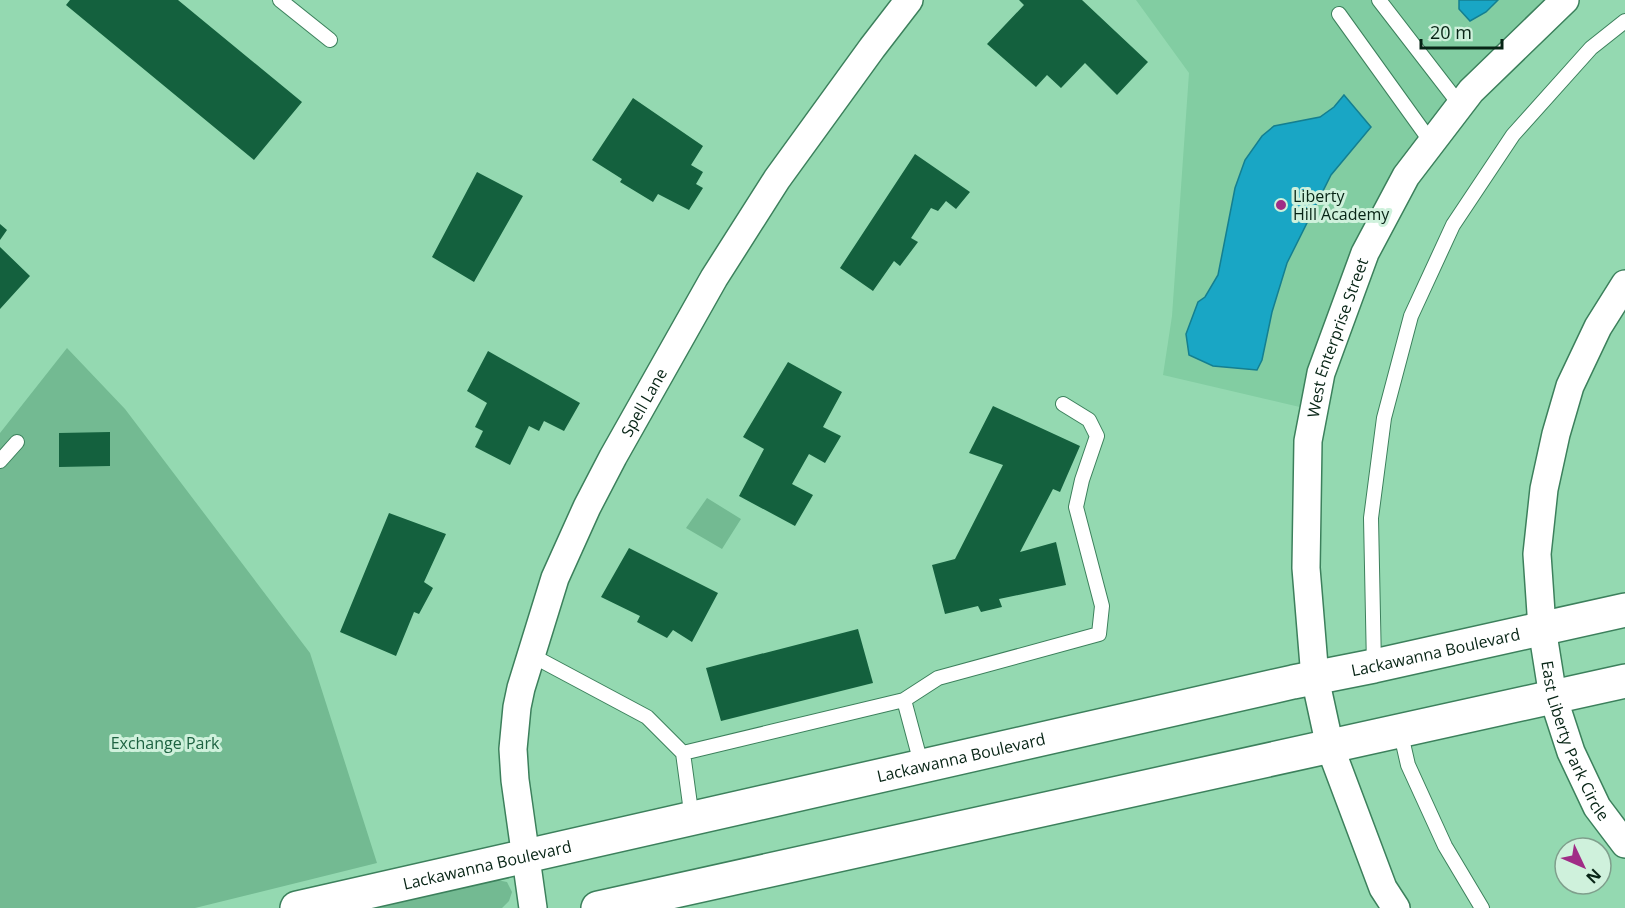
<svg xmlns="http://www.w3.org/2000/svg" width="1625" height="908" font-family="'Open Sans',sans-serif">
	<style>
		.built { fill: #82cda2 }
		.green { fill: #73ba92 }
		.water { fill: #19a6c5; stroke: #147f90; stroke-width: 1.5 }
		.building { fill: #14613e }
		.lines { fill: none; stroke-linecap: round; stroke-linejoin: round }
		.lane-casing { stroke: #3c805c; stroke-width: 16 }
		.street-casing { stroke: #3c805c; stroke-width: 30 }
		.secondary-casing { stroke: #3c805c; stroke-width: 36 }
		.lane { stroke: #fff; stroke-width: 14 }
		.street { stroke: #fff; stroke-width: 27 }
		.secondary { stroke: #fff; stroke-width: 33 }
		.poi-dot { fill: #a02c86; stroke: #cff1dc; stroke-width: 2 }
		.labels { text-anchor: middle; dominant-baseline: central; stroke-width: 6; stroke-linejoin: round; paint-order: stroke }
		.poi-label { font-size: 16px; fill: #072415; stroke: #cff1dc; text-anchor: start }
		.street-label { font-size: 16px; fill: #072415; stroke: #cff1dc }
		.park-label { font-size: 16px; fill: #1e6342; stroke: #cff1dc }
	</style>
	<rect width="100%" height="100%" fill="#94d9b1"/>
	<path class="built" d="M1136,0H1545L1479,65L1452,95L1304,408L1163,375L1172,316L1189,73Z"/>
	<path class="green" d="M67,348L125,409L310,653L377,863L195,908H0V433Z
		M707,498L741,519L722,549L686,528Z
		M497,880L507,882L512,892L509,901L502,908H371Z"/>
	<path class="water" d="M1459,0H1498L1486,12L1470,21L1459,9Z
		M1344,95L1371,127L1331,175L1287,263L1272,312L1262,360L1257,370L1213,366L1189,355L1186,334L1198,302L1205,297L1218,275L1235,188L1245,160L1262,136L1274,126L1320,117L1334,107Z"/>
	<path class="building" d="M70,0H178L302,102L254,160L66,5Z
		M1019,0H1082L1148,62L1117,95L1085,63L1061,88L1047,75L1036,87L987,44L1024,5Z
		M633,98L703,146L691,165L703,172L696,184L703,188L689,210L658,194L653,202L620,182L622,179L592,160Z
		M915,154L970,192L956,209L946,201L938,211L931,208L911,238L918,242L900,266L894,261L873,291L840,268Z
		M477,172L523,196L474,282L432,257Z
		M0,224L7,230L0,240Z
		M0,247L30,276L0,309Z
		M488,351L580,403L564,431L544,421L539,431L529,426L510,465L475,447L483,431L475,427L487,403L467,391Z
		M788,362L842,392L823,427L841,436L825,463L809,454L792,484L813,495L795,526L739,496L764,449L743,437Z
		M993,406L1080,446L1060,492L1053,489L1020,552L1056,542L1066,585L999,599L1002,607L981,612L978,606L945,614L932,565L955,559L1003,465L969,453Z
		M110,432V466L59,467V433Z
		M389,513L446,534L424,582L433,588L419,614L414,612L396,656L340,632Z
		M629,548L718,593L692,642L673,630L667,638L637,622L640,616L601,597Z
		M858,629L873,683L721,721L706,668Z"/>
	<g class="lines">
		<g class="lane-casing">
			<path id="lane" d="M280,0L330,40
				M1379,0L1460,105
				M1339,14L1431,142
				M0,461L17,442
				M531,655L647,717L683,753L904,700L938,678L1099,634L1102,606L1076,507L1082,480L1097,436L1089,420L1063,404
				M1374,666L1371,518L1384,418L1411,316L1453,225L1513,135L1591,48L1625,21
				M904,700L922,767
				M1400,730L1408,765L1445,846L1482,908
				M683,753L692,819"/>
		</g>
		<g class="street-casing">
			<g id="street">
				<path id="s1" d="M1625,284L1598,327L1570,386L1556,434L1544,489L1537,554L1542,628L1553,697L1571,752L1597,807L1625,844"/>
				<path id="s2" d="M533,908L515,780L513,749L517,707L521,688L555,578L587,507L613,457L714,278L777,179L872,48L909,0"/>
				<path id="s3" d="M1396,908L1383,888L1330,747L1315,678L1306,568L1308,441L1321,373L1365,253L1406,176L1471,91L1565,0"/>
			</g>
		</g>
		<g class="secondary-casing">
			<g id="secondary">
				<path id="s4" d="M297,908L1293,682L1374,666L1625,610"/>
				<path d="M598,908L1625,681"/>
			</g>
		</g>
		<use href="#lane" class="lane"/>
		<use href="#street" class="street"/>
		<use href="#secondary" class="secondary"/>
	</g>
	<circle class="poi-dot" cx="1281" cy="205" r="6"/>
	<g class="labels">
		<g class="poi-label">
			<text x="1293" y="196">Liberty<tspan x="1293" dy="18">Hill Academy</tspan></text>
		</g>
		<g class="street-label">
			<text stroke="none"><textPath href="#s3" startOffset="590">West Enterprise Street</textPath></text>
			<text stroke="none"><textPath href="#s2" startOffset="534">Spell Lane</textPath></text>
			<text stroke="none"><textPath href="#s4" startOffset="1167">Lackawanna Boulevard</textPath></text>
			<text stroke="none"><textPath href="#s1" startOffset="480">East Liberty Park Circle</textPath></text>
			<text stroke="none"><textPath href="#s4" startOffset="681">Lackawanna Boulevard</textPath></text>
			<text stroke="none"><textPath href="#s4" startOffset="195">Lackawanna Boulevard</textPath></text>
		</g>
		<g class="park-label">
			<text x="165" y="743">Exchange Park</text>
		</g>
	</g>
	<g transform="translate(1583 866) rotate(134)"><circle r="28" fill="#cff1dc" stroke="#7f9f8c" stroke-width="1.5"/>
	<path d="M0-4.5L10 22L0 15L-10 22Z" fill="#a02c86"/>
	<text y="-9" font-size="16" font-weight="bold" text-anchor="middle" fill="#072415">N</text>
	</g>
	<path d="M1421 39v9h81v-9" fill="none" stroke="#072415" stroke-width="3"/>
	<text x="1430" y="39" font-size="18" fill="#072415" stroke="#cff1dc" stroke-width="4.5" paint-order="stroke">20 m</text>
</svg>
